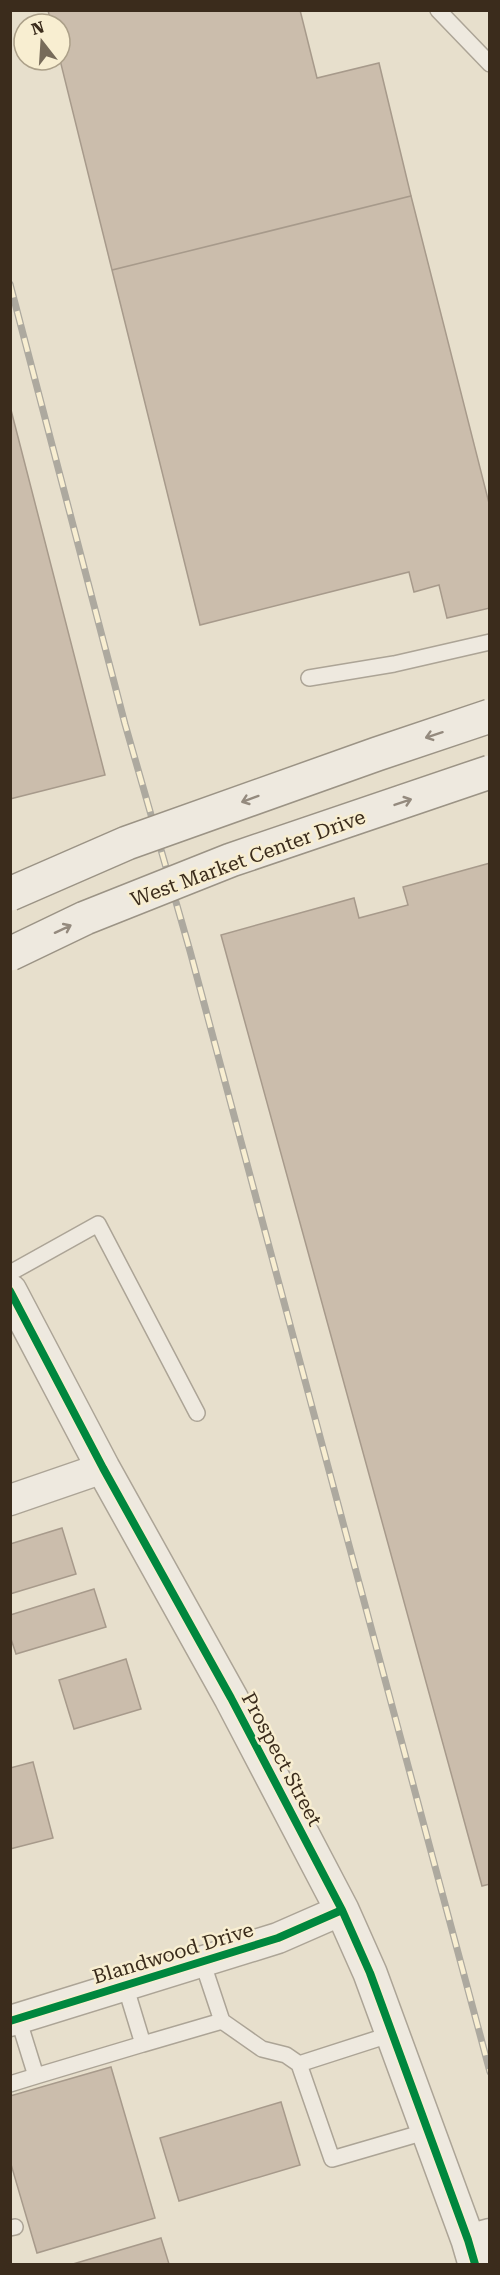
<svg xmlns="http://www.w3.org/2000/svg" width="500" height="2275" font-family="'Roboto Serif',serif">
	<style>
		.building { fill: #cbbdac; stroke: #a79a8b; stroke-width: 1.5 }
		.lines { fill: none; stroke-linecap: round; stroke-linejoin: round }
		.service-casing { stroke: #aca496; stroke-width: 18 }
		.minor-casing { stroke: #aca496; stroke-width: 33 }
		.tertiary-casing { stroke: #aca496; stroke-width: 36 }
		.service { stroke: #eee9df; stroke-width: 15 }
		.minor { stroke: #eee9df; stroke-width: 30 }
		.tertiary { stroke: #eee9df; stroke-width: 33 }
		.rail-casing { stroke: #ada99f; stroke-width: 7 }
		.rail { stroke: #f8eed1; stroke-width: 4.5; stroke-dasharray: 14; stroke-linecap: butt }
		.secondary-bridge-casing { stroke: #9b9385; stroke-width: 36; stroke-linecap: butt }
		.secondary-bridge { stroke: #eee9df; stroke-width: 33 }
		.cycleway-casing { stroke: #f8eed1; stroke-width: 11 }
		.cycleway { stroke: #00873e; stroke-width: 8 }
		.oneway { stroke: #948a7e }
		.labels { text-anchor: middle; dominant-baseline: central; stroke-width: 5; stroke-linejoin: round; paint-order: stroke }
		.street-label { font-size: 20px; fill: #3b2c1c; stroke: #f8eed1 }
	</style>
	<rect width="100%" height="100%" fill="#e7dfcc"/>
	<path class="building" d="M48,10H300L317,78L379,63L411,196L112,270L60,60V24H51Z
		M411,196L490,507V608L447,618L439,585L414,592L409,572L200,625L112,270Z
		M10,406L105,775L10,799Z
		M490,863V1884L482,1886L221,935L354,898L359,918L408,905L403,887Z
		M62,1528L76,1574L10,1594V1544Z
		M94,1589L106,1627L16,1654L10,1636V1615Z
		M126,1659L141,1709L74,1729L59,1680Z
		M33,1762L53,1838L10,1849V1768Z
		M111,2067L155,2218L37,2253L10,2161V2096Z
		M281,2102L300,2165L179,2201L160,2138Z
		M161,2238L169,2264H73Z"/>
	<g class="lines">
		<g class="service-casing">
			<path id="service" d="M438,10L490,64
				M309,678L394,664L490,642
				M10,1273L98,1224L197,1413
				M125,1985L143,2044L222,2021L202,1961
				M18,2018L36,2076L143,2044
				M222,2021L262,2049L286,2055L299,2064L332,2159L428,2131
				M299,2064L392,2034
				M10,2084L36,2076
				M10,2228L15,2227"/>
		</g>
		<g class="minor-casing">
			<path id="minor" d="M10,1500L103,1468
				M10,2021L278,1938L342,1910
				M468,2240L490,2234"/>
		</g>
		<g class="tertiary-casing">
			<path id="tertiary" d="M10,1291L103,1468L231,1698L342,1910L370,1973L468,2240L475,2264"/>
		</g>
		<use href="#service" class="service"/>
		<use href="#minor" class="minor"/>
		<use href="#tertiary" class="tertiary"/>
		<g class="rail-casing">
			<path id="rail" d="M10,284L125,724L190,951L490,2072"/>
		</g>
		<use href="#rail" class="rail"/>
		<g class="secondary-bridge-casing">
			<path id="secondary-bridge" d="M10,894L127,843L377,754L490,716
				M10,954L85,918L231,860L490,772"/>
		</g>
		<use href="#secondary-bridge" class="secondary-bridge"/>
		<g class="cycleway-casing">
			<path id="cycleway" d="M10,1291L103,1468L231,1698L342,1910L370,1973L468,2240L475,2264
				M10,2021L278,1938L342,1910"/>
		</g>
		<use href="#cycleway" class="cycleway"/>
	</g>
	<defs><path id="oneway-shaft" d="M-6 0H5M1.5-3L5.5 0L1.5 3" fill="none" stroke-width="1.6" stroke-linecap="round" stroke-linejoin="round" transform="scale(1.5)"/></defs>
	<g class="oneway">
		<use href="#oneway-shaft" transform="translate(434 735) rotate(162)"/>
		<use href="#oneway-shaft" transform="translate(250 799) rotate(160)"/>
		<use href="#oneway-shaft" transform="translate(403 802) rotate(-19)"/>
		<use href="#oneway-shaft" transform="translate(63 929) rotate(-25)"/>
	</g>
	<g class="labels">
		<g class="street-label">
			<text transform="translate(248 858) rotate(-20)">West Market Center Drive</text>
			<text transform="translate(282 1759) rotate(62)">Prospect Street</text>
			<text transform="translate(173 1953) rotate(-17)">Blandwood Drive</text>
		</g>
	</g>
	<rect width="500" height="2275" fill="none" stroke="#3b2c1c" stroke-width="24"/>
	<g transform="translate(42 42) rotate(343)"><circle r="28" fill="#f8eed1" stroke="#aca089" stroke-width="1.5"/>
	<path d="M0-4.5L10 22L0 15L-10 22Z" fill="#776b5a"/>
	<text y="-9" font-size="16" font-weight="bold" text-anchor="middle" fill="#3b2c1c">N</text>
	</g>
</svg>
